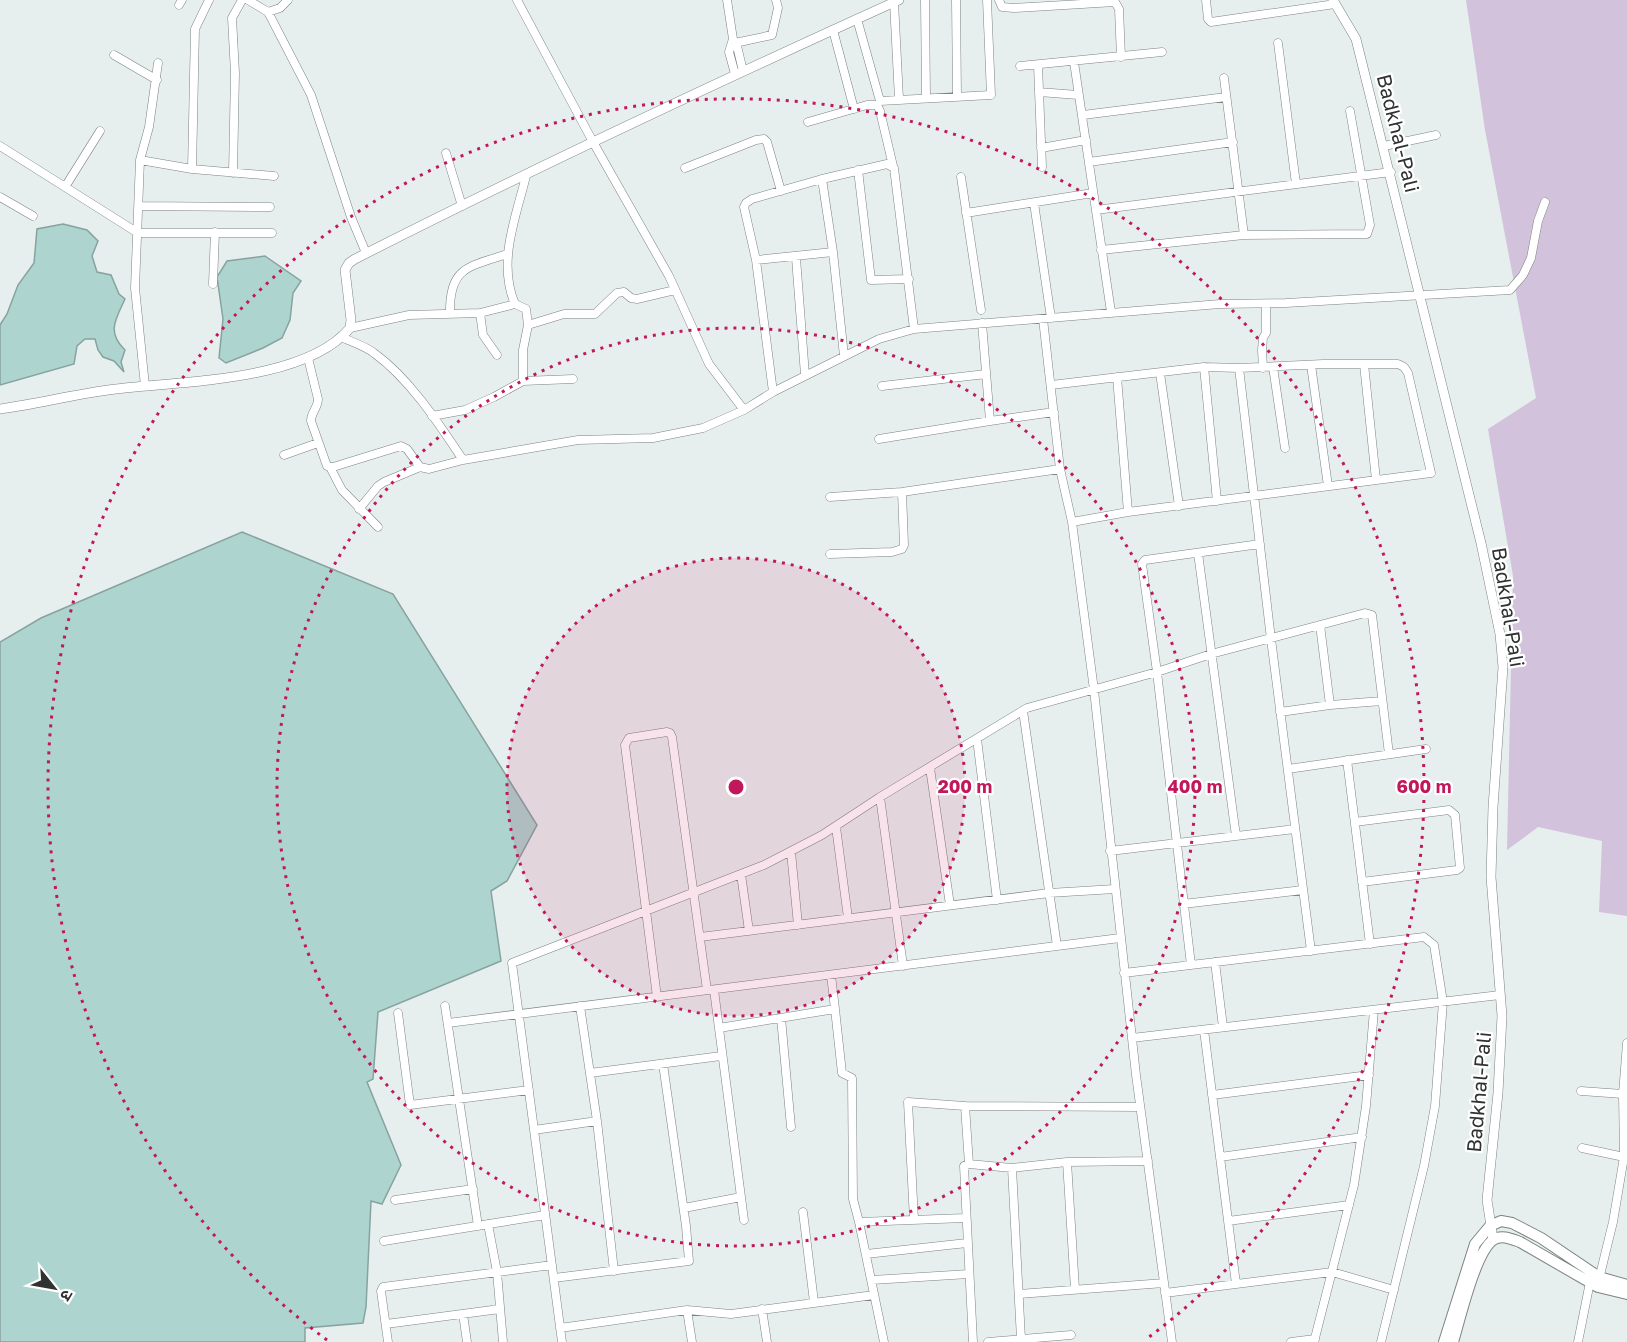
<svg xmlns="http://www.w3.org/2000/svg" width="1627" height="1342" font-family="'Golos Text','Noto Sans Devanagari',sans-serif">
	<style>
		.green { fill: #d2c2dc }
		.water { fill: #add4ce; stroke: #87a39f; stroke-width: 1.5 }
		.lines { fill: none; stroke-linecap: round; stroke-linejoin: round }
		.minor-casing { stroke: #7c8382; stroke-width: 9 }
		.tertiary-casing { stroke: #7c8382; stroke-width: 10 }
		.secondary-casing { stroke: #7c8382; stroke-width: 12 }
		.minor { stroke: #fff; stroke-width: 8 }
		.tertiary { stroke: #fff; stroke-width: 9 }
		.secondary { stroke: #fff; stroke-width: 10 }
		.ring { fill: none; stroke: #c2185b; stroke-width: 3; stroke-dasharray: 3 6 }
		.labels { text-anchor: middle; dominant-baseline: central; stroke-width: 4.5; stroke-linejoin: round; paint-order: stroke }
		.street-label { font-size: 20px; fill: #2f3231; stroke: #fff }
		.centre { fill: #c2185b; stroke: #fff; stroke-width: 3 }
		.ring-label { font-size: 18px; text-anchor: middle; font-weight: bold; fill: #c2185b; stroke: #fff; stroke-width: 4.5; stroke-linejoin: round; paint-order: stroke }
	</style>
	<rect width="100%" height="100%" fill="#e7efee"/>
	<path class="green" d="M1466,0H1627V916L1599,912L1602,841L1538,827L1507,850L1513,576L1488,429L1536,398L1485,130Z"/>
	<path class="water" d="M63,224L87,230L98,241L92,256L97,272L111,275L119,294L125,299C116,319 106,332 125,350L121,362L124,372L114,361L103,357L98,350L95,339H85L77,346L74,364L0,385V325L7,314L18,285L34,263L37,229Z
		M265,256L301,281L293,293L290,320L282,338L263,348L226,363L219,358L223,319L217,277L227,261Z
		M242,532L393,594L537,825L507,881L491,891L501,961L378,1012L373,1079L367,1082L401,1165L382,1204L371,1201L366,1307L363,1323L305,1328V1342H0V642L41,618Z"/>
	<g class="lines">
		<g class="minor-casing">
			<path id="minor" d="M248,0L268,12L311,95L351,217L366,253
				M517,0L593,142L669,276L709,364L744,410
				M727,0L733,39L737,46L743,71
				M925,0L926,97
				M956,0L957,96
				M999,0L1002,7L1014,8L1115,2L1119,9L1121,57
				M1206,0L1208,19L1211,22L1335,4
				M894,2L899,99
				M179,5L182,0
				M268,12L280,8L288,0
				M857,19L880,101L991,95L987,0
				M833,30L854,109
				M733,39L729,52L735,74
				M735,43L772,35L778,8L776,0
				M1278,43L1296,184
				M114,55L157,80
				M1074,62L1111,312
				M1038,65L1042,167
				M1020,66L1162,52
				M1224,78L1244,235
				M1039,92L1078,95
				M1083,115L1226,97
				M808,122L867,105H877L880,111L893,166
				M0,146L138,233H272
				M1384,146L1436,135
				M1041,148L1086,140
				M446,153L462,206
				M140,160L192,169L274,176
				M1089,162L1233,142
				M685,168L756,140L764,139L767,142L781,191
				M192,169L195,29L209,0
				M858,170L871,280L909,279
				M233,173L235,73L232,18L242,0
				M961,177L981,310
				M822,179L887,164L894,168L914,329
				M65,187L100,131
				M0,197L33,216
				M1034,203L1051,318
				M139,206L270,207
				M1096,210L1391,172
				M966,213L1093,193
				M1101,250L1244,235L1367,234L1370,225L1350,111
				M796,258L805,375
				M756,260L833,252
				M213,284L215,232
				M515,304C497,262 516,217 526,176
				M480,313L483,335L497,355
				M450,314C449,267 468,267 507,254
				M1043,319L1060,469L1072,522L1094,690L1136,1075L1172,1342
				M982,323L990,421
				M528,325L564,314H595L617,293L624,292L631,298L637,299L675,290
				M350,328L409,315L480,313L515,304L526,309L528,325L523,350V381
				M341,337C352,342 365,346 374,353C410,379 439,424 463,460
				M308,358L318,399C318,408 311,412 311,421L327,466L333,467L401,446L407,449L420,467L429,469L463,460L578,440L653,438L703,428L744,410L773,392L879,339L914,329L1220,304L1286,303L1510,290L1523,275L1531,258L1538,221L1545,202
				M1364,364L1376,480
				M1311,365L1328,486
				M1204,367L1217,501
				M1273,367L1285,448
				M1239,368L1271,639L1311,951
				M1263,368L1262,350L1263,338L1266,333V304
				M1160,373L1179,506
				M1117,377L1128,512
				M1051,385L1204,367L1239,368L1323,364H1398L1404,367L1408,373L1431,473L1128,512L1072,522
				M145,386L135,288L140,160L149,127L158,63
				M882,386L986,374
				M773,392L756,260L744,207L746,203L752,199L822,179L833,252L844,356
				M432,416L465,410L494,397L523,381L573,379
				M879,439L990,421L1054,412
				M284,455L318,443
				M330,467L342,490L378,527
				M830,497L902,492L1060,469
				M359,509L378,486L384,482L420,467
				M1198,553L1236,836
				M830,554L892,552L902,549L904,545L902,492
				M1320,625L1330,705
				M1023,711L1057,946
				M1280,712L1330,705L1382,701
				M977,739L997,900
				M1347,760L1370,944
				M930,768L950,905
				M1288,769L1426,749
				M880,797L903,966
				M1355,822L1449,810L1455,815L1460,868L1457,870L1362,882
				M836,827L848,918
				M1110,851L1295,829
				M791,852L798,925
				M741,874L749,931
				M1183,904L1303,890
				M700,937L1049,893L1115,889
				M1215,962L1223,1027
				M1191,965L1157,672L1142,564L1145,560L1260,544
				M1124,973L1424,937L1434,945L1443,1002L1435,1106L1424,1166L1381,1342
				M714,990L744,1220
				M657,997L625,745L629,738L667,732L670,733L672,737L707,990
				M445,1006L478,1226
				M580,1006L597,1121L614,1271
				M835,1009L842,1073L852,1078L853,1199L859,1222L884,1342
				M398,1013L410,1105L529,1090
				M781,1018L791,1127
				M448,1023L1120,938
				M719,1028L835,1009L831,975
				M1204,1030L1236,1284
				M1132,1038L1500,995
				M590,1073L721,1056
				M1581,1091L1623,1094
				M1212,1095L1369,1075
				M965,1106L1140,1107
				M534,1130L597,1121
				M1582,1148L1624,1157
				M1220,1157L1362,1137
				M1067,1162L1075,1289
				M1012,1168L1021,1339
				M395,1200L473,1189
				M684,1208L741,1197
				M803,1212L814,1302
				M914,1220L908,1102L965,1106L969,1164
				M1228,1221L1349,1205
				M859,1222L965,1218
				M488,1224L497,1272L503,1342
				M384,1241L545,1215
				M866,1254L967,1243
				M554,1278L689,1261L686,1226L663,1064
				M1599,1279L1613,1222L1624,1157L1623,1094L1627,1043
				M872,1280L969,1274
				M1165,1293L1332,1272L1394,1290
				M1019,1294L1164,1283
				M762,1309L767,1342
				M687,1310L692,1342
				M463,1314L467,1342
				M386,1324L500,1309
				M560,1328L687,1310L731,1314L874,1295
				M388,1342L381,1291L383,1287L552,1265
				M562,1342L512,963L764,865L822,835L880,797L1027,708L1157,672L1211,654L1365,613L1372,615L1389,754
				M973,1342L964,1166L969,1164L1012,1168L1067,1162L1148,1161
				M988,1342L1071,1335
				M1291,1342L1315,1339
				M1314,1342L1354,1185L1366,1106L1374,1010
				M1578,1342L1590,1282"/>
		</g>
		<g class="tertiary-casing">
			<path id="tertiary" d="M1333,0L1356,39L1481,543L1500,634L1503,667L1493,807L1491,877L1502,1016L1498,1093L1487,1200L1493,1239
				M0,409C36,404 72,395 108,390C175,381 304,383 350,328L351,320L345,270L349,263L355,259C534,168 716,83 899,0"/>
		</g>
		<g class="secondary-casing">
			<path id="secondary" d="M1444,1342L1475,1244L1490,1226L1501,1221L1512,1223L1541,1238L1599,1277L1627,1285
				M1453,1342C1460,1319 1475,1253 1493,1240C1501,1234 1512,1239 1520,1242L1598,1287L1627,1294"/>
		</g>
		<use href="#minor" class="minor"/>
		<use href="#tertiary" class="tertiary"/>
		<use href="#secondary" class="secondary"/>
	</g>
	<circle cx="736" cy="787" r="229" fill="#c2185b" fill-opacity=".12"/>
	<g class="ring">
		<circle cx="736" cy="787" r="229"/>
		<circle cx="736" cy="787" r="459"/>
		<path d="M327 1340A688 688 0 1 1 1145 1340"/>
	</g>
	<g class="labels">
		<g class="street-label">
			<text transform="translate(1399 133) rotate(76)">Badkhal-Pali</text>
			<text transform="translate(1509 607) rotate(81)">Badkhal-Pali</text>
			<text transform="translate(1478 1092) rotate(-85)">Badkhal-Pali</text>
		</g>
	</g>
	<circle cx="736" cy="787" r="9" class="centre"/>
	<g class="ring-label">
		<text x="965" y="793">200 m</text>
		<text x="1195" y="793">400 m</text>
		<text x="1424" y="793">600 m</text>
	</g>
	<g transform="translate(54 1288) rotate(121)" stroke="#ffffff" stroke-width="4.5" paint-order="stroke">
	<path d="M0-4.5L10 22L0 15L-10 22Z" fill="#2f3231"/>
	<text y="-9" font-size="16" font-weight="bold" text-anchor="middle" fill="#2f3231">उ</text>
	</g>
</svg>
